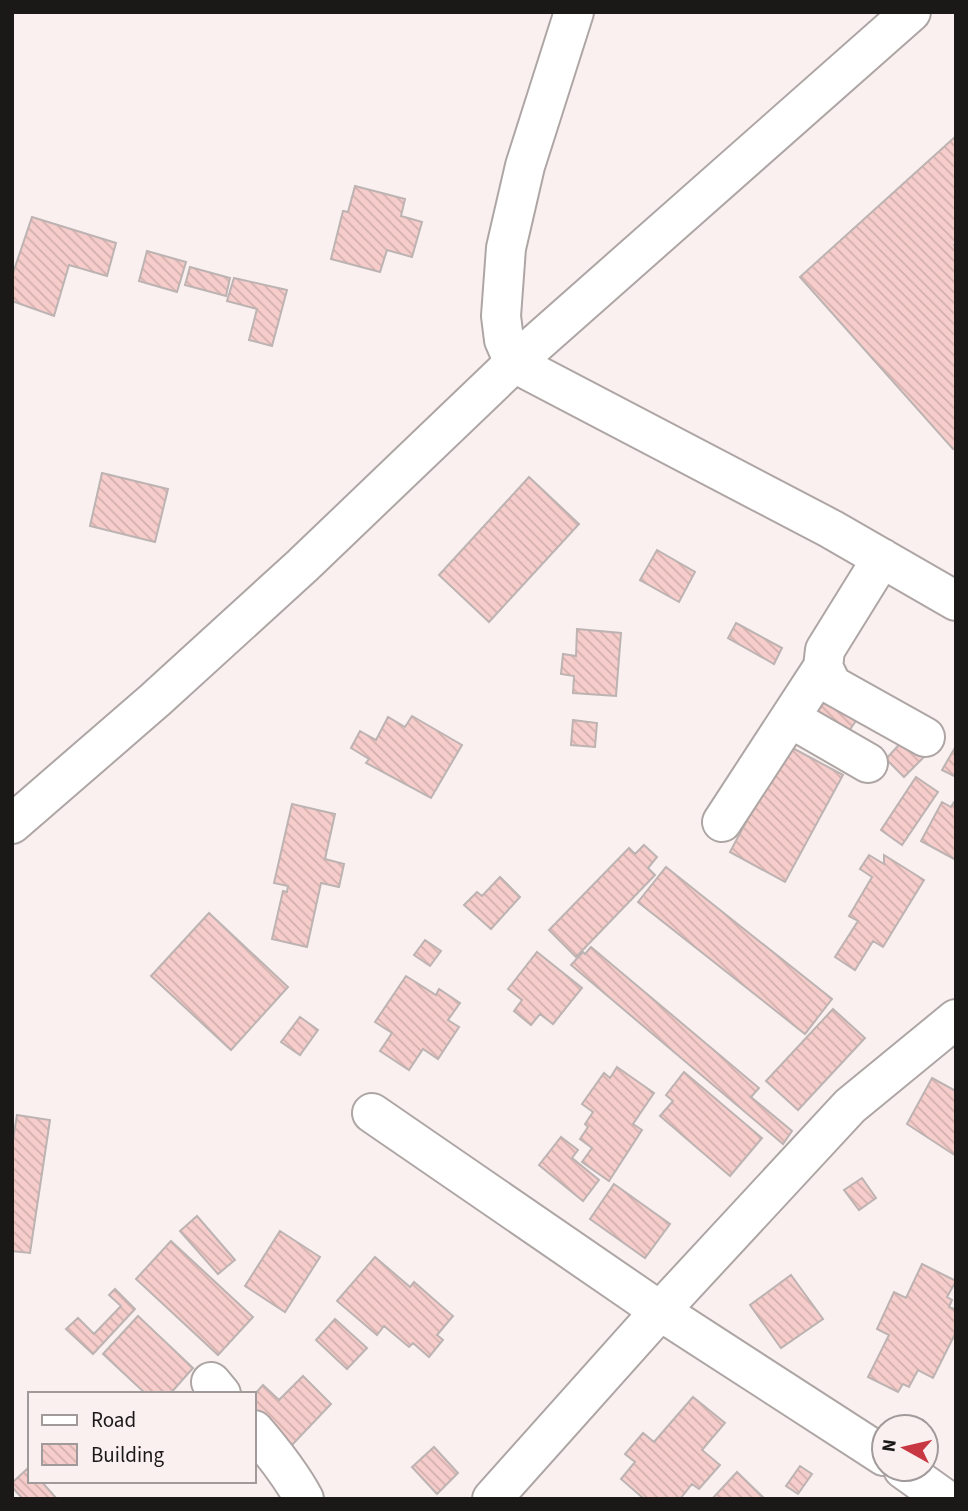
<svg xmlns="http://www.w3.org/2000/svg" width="968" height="1511" font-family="'Source Sans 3',sans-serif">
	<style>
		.building { fill: url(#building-back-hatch); stroke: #bcb3b2; stroke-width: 2 }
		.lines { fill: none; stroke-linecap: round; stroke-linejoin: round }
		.minor-casing { stroke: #aea6a5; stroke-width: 42 }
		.major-casing { stroke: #aea6a5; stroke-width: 42 }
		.minor { stroke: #fff; stroke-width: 38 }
		.major { stroke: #fff; stroke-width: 38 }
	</style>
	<defs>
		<pattern id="building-back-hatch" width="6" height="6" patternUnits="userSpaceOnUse" patternTransform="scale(1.75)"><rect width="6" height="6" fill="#f6cdca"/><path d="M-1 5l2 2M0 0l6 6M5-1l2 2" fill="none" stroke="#d2afad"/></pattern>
	</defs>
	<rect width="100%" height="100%" fill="#faf0f0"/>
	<path class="building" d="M956,136V243L954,245L956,247V447L953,449L800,277Z
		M355,186L405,199L401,216L422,222L412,257L387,250L380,272L331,259L343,211L348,212Z
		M32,217L116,243L107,276L69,265L54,316L12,301V276Z
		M147,251L186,262L177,292L139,281Z
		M190,267L230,278L226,296L185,285Z
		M234,278L287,290L272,346L249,340L257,309L227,301Z
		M102,473L168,489L155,542L90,526Z
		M529,477L579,524L489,622L439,575Z
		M657,550L695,572L679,602L640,580Z
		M736,623L782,648L774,664L728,638Z
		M577,629L621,633L616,696L573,693L574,676L561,674L563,654L576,656Z
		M827,694L858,718L846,735L814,711Z
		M412,716L462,745L431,798L366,763L369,759L351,748L360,731L376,740L388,717L405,727Z
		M573,720L597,723L595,747L571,745Z
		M907,736L926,755L904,777L886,759Z
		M787,745L843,775L785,882L730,852Z
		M956,746V777L942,770Z
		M916,777L938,792L902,845L881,830Z
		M956,799V860L921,841L942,802L951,807Z
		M292,804L335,814L325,859L344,864L339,887L321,883L307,947L272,939L283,891L287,892L288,886L274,883Z
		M644,845L657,857L648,868L655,875L576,957L549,930L629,848L635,854Z
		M869,855L884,864V855L924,880L883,947L873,941L855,970L835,957L858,921L849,916L872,877L860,869Z
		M666,867L832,999L805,1034L638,902Z
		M500,877L520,897L491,929L464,905L477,892L482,896Z
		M209,913L288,987L231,1050L151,976Z
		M425,940L441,951L430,966L414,955Z
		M591,947L759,1088L751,1097L792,1131L783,1144L571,965L583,952L585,954Z
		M537,952L582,988L553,1024L540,1014L531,1025L514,1011L522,1000L508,989Z
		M406,976L436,995L439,989L460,1003L448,1020L459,1027L438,1059L423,1049L409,1070L380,1051L392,1033L375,1022Z
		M833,1009L865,1038L798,1110L766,1081Z
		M300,1017L318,1030L300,1055L281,1042Z
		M617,1067L654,1093L633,1124L642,1130L609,1181L582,1162L592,1148L580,1139L588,1127L585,1124L593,1112L582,1104L604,1073L610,1078Z
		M684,1072L762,1138L730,1176L660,1116L673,1101L666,1095Z
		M932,1078L956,1091V1156L907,1124Z
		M17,1115L50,1120L30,1253L12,1251V1146Z
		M561,1137L578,1150L572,1158L599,1180L583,1201L539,1165Z
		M862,1178L876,1198L859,1210L844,1190Z
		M614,1184L670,1224L645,1258L590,1219Z
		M197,1216L235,1260L218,1274L180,1231Z
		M280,1231L320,1257L285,1312L245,1286Z
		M171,1241L253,1317L218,1355L136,1279Z
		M375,1257L410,1287L414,1282L453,1316L437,1335L443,1340L429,1357L413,1343L409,1347L384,1326L377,1335L337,1301Z
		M922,1264L956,1281L947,1297L952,1300L949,1307L956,1310V1332L933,1378L918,1370L909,1387L903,1384L898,1392L868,1377L889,1335L877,1329L894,1292L906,1298Z
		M791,1275L823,1319L781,1348L750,1305Z
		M115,1289L135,1309L93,1354L66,1329L78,1318L94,1334L121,1306L109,1295Z
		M138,1316L193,1368L170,1394H146L103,1354Z
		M335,1319L367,1348L347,1369L316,1340Z
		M303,1376L331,1404L290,1447L254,1411V1395L263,1385L279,1400Z
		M693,1397L725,1423L702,1450L720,1465L699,1489L692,1484L680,1499H644L621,1479L635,1462L625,1454L643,1433L654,1442Z
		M434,1447L458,1473L437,1494L412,1467Z
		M800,1466L812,1474L798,1494L786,1486Z
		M28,1468L30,1481H41L57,1499H23L12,1487V1483Z
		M737,1472L765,1499H712Z"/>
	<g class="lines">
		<g class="minor-casing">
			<path id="minor" d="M574,12L525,166L506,248L501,316L504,340L514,363L831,529L956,601
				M882,558L825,650L823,667L832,685L925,737
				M790,718L868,763
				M722,822L823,667
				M372,1113L660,1311L884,1456
				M211,1382L221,1394
				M254,1430C273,1452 290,1473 304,1499
				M903,1469L945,1499
				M492,1499L660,1311L850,1106L956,1019"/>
		</g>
		<g class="major-casing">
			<path id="major" d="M12,824L155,700L302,566L514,363L911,12"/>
		</g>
		<use href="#minor" class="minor"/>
		<use href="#major" class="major"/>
	</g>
	<rect width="968" height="1511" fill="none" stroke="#1b1818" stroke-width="28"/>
	<rect x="28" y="1392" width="228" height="91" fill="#faf0f0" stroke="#a19a9a" stroke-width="2"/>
	<rect x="42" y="1415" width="35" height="10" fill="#ffffff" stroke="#a19a9a" stroke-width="2"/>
	<text x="91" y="1427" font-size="21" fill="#1b1818">Road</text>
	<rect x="42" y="1444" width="35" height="21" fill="url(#building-back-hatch)" stroke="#a19a9a" stroke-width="2"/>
	<text x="91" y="1462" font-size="21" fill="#1b1818">Building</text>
	<g transform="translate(905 1448) rotate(278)"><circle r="33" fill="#faf0f0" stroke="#a19a9a" stroke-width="2"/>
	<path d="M0-5L12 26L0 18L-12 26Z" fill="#c83842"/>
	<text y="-10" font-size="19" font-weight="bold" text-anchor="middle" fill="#1b1818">N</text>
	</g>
</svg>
